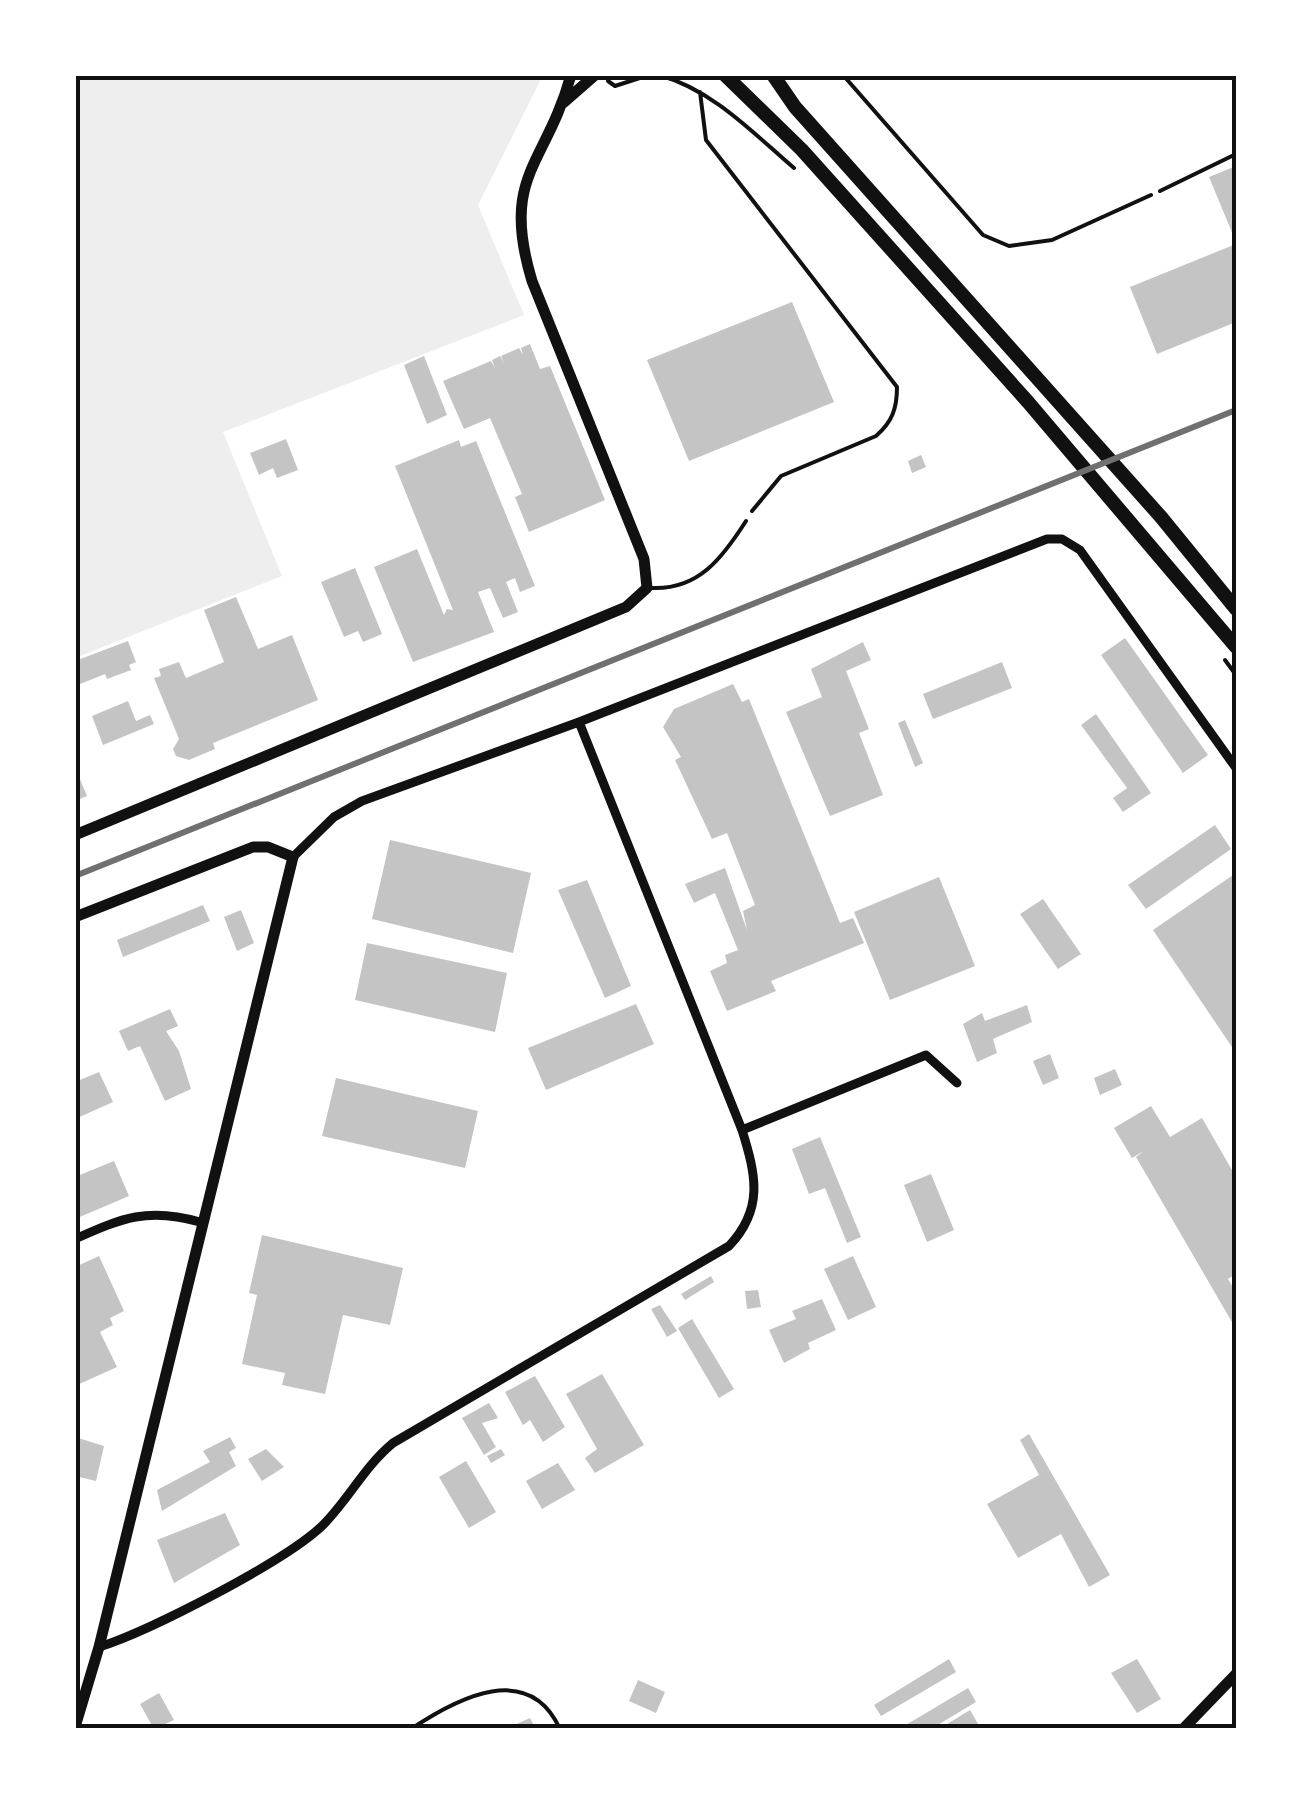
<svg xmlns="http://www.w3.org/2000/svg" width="1311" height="1804" font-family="'PT Sans Narrow',sans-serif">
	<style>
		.green { fill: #eee }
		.building { fill: #c4c4c4 }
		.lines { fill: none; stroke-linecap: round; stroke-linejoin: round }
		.path { stroke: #111; stroke-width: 4 }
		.service { stroke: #111; stroke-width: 4 }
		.minor { stroke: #111; stroke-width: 9 }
		.tertiary { stroke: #111; stroke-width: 11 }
		.primary { stroke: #111; stroke-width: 14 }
		.rail { stroke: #707070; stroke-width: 6 }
		.neatline { fill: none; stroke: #111; stroke-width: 4 }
	</style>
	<rect width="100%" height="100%" fill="#fff"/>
	<path class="green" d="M75,75H543L478,205L524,315L223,432L282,576L75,658Z"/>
	<path class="building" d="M1236,166V242L1209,177Z
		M1236,244V322L1157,354L1130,287Z
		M792,302L834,402L689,461L647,360Z
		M530,344L540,369L550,366L605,500L529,532L515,497L522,494L490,418L464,429L443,381L491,361L495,368L492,360L500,356L504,364L501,356L519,348L523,355L521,348Z
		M424,356L447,415L427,424L404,365Z
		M286,439L298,470L277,478L273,468L259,475L250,453Z
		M459,440L461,447L476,441L535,586L520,592L515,578L506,582L518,612L503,618L490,588L478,592L494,632L413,662L374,567L417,549L444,615L447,609L453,610L395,466Z
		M921,455L926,467L912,473L908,461Z
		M355,568L382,634L363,642L358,631L344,637L321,582Z
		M236,597L258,649L292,635L318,700L213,743L215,749L189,760L176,756L173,749L179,739L154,678L161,676L159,669L179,662L186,678L224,662L204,610Z
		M1125,638L1208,755L1183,773L1101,655Z
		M128,641L136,662L129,665L131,670L107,679L105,674L75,686V661Z
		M863,642L871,660L846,671L869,729L859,733L883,795L830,816L786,712L822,697L811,669Z
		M1002,662L1012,688L933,719L923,694Z
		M733,684L742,702L749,699L840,923L853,918L864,943L771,981L776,991L727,1011L710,971L727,963L725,955L738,950L715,893L694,903L685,884L725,868L747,930L743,911L755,905L727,833L712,839L675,760L681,757L663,727L674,709Z
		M128,701L136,721L150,715L154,724L103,745L92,716Z
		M1096,714L1151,793L1123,812L1113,798L1127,788L1081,725Z
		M905,720L923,763L915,767L898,723Z
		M75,767L87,796L75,801Z
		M1215,825L1231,849L1146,909L1128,885Z
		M390,840L531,873L513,953L372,919Z
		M1236,873V1053L1153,930Z
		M939,877L975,966L890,1000L854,912Z
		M587,880L631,986L605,998L558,890Z
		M1043,899L1081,954L1058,969L1020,914Z
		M203,905L210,921L123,957L117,940Z
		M241,910L254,943L237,951L224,917Z
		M367,943L507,973L495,1032L355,1000Z
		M636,1004L654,1044L546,1090L528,1048Z
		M1027,1005L1032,1022L993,1039L997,1053L977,1062L963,1024L982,1013L985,1021Z
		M170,1009L178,1026L166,1031L179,1051L191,1089L165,1101L140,1046L128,1051L119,1031Z
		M1050,1054L1059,1078L1043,1085L1033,1061Z
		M1115,1069L1122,1085L1100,1095L1094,1078Z
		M99,1072L113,1102L75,1119V1082Z
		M336,1078L478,1111L465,1168L322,1136Z
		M1151,1106L1170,1137L1202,1118L1236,1177V1274L1228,1279L1236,1293V1329L1136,1157L1144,1151L1132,1158L1114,1128Z
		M820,1137L861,1237L847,1243L825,1188L809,1194L792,1149Z
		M114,1161L129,1196L75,1219V1177Z
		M931,1174L954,1230L927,1242L904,1185Z
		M262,1235L403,1268L390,1325L343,1315L325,1394L282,1385L285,1373L242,1364L257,1295L249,1293Z
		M99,1256L124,1311L110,1318L113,1325L100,1332L117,1367L75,1386V1267Z
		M853,1256L876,1307L848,1320L824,1269Z
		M711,1276L714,1282L685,1300L681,1294Z
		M758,1290L761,1307L747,1309L745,1291Z
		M822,1299L836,1330L808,1343L810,1349L784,1363L769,1330L796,1319L792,1311Z
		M660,1305L677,1331L667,1337L651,1309Z
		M692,1319L734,1389L719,1398L678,1328Z
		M602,1374L644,1445L595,1473L585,1458L597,1449L566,1394Z
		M535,1376L565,1427L543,1442L530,1420L523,1425L505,1392Z
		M489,1403L498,1418L482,1423L496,1447L484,1455L462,1418Z
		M1029,1434L1110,1575L1089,1587L1061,1534L1018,1558L987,1504L1039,1475L1020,1440Z
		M75,1437L104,1446L96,1481L75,1476Z
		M230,1437L236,1448L229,1452L236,1466L162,1511L157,1490L210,1462L203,1451Z
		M266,1449L284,1467L262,1481L248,1459Z
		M501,1449L505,1455L491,1463L487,1456Z
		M466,1461L496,1512L469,1528L439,1477Z
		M558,1463L575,1490L542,1509L526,1481Z
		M225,1513L240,1545L174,1583L157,1540Z
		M949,1659L956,1672L881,1716L874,1705Z
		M1137,1659L1161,1699L1137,1713L1111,1673Z
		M638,1680L665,1692L656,1713L629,1701Z
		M968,1688L976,1702L931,1729H899Z
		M159,1693L174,1720L154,1729L140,1704Z
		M970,1710L981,1729H939Z
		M530,1718L536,1729H505Z"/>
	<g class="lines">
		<path class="path" d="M659,75C713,90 753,133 794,168
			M843,75L983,235L1009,246L1052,240L1151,195
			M608,81L615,86L649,75
			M700,92L706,140L897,387C897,409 892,422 876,436L781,476L752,511
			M1225,660L1236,675"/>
		<path class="service" d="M1160,191L1236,154
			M652,588C699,590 723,557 746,521
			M411,1729C459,1697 529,1661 560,1729"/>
		<path class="minor" d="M293,857L334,817L362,801L579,722L1047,539H1062L1080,550L1236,768
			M742,1130L926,1055L957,1083
			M75,1239C122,1218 148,1207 200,1222
			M99,1647C150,1631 286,1561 323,1525C349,1499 364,1467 393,1443L729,1246C764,1209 756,1175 742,1130L579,722"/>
		<path class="tertiary" d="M563,103L595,75
			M75,835L626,607L647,588L644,559L532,281C500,175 546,166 571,75
			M75,917L253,847H268L293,857L99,1647L75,1727
			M1183,1729L1236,1674"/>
		<path class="primary" d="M725,75L802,150L1028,402L1236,647
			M773,75L795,107L1161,517L1236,609"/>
		<path class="rail" d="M75,876L1236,410"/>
	</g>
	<rect width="1311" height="1804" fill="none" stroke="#ffffff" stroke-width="155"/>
	<rect x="78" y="78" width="1156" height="1648" class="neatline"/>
</svg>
